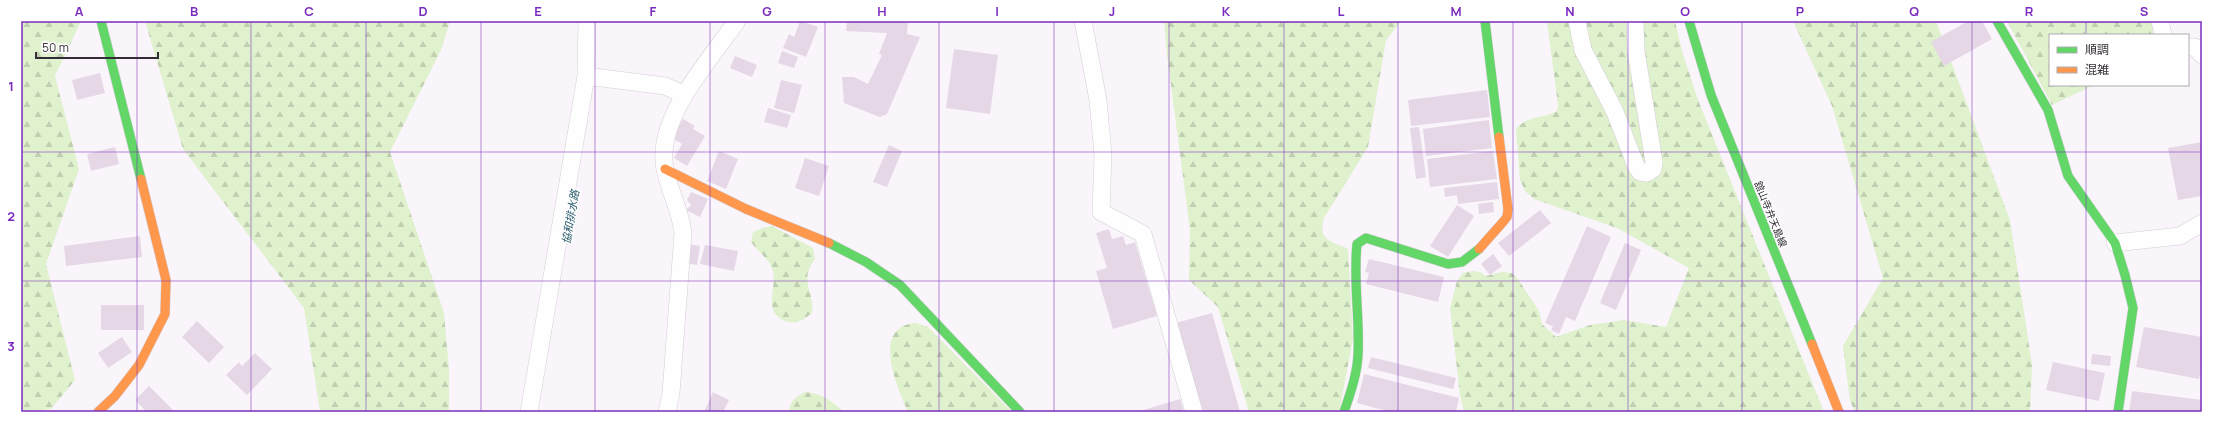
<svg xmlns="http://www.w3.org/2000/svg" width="2223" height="433" font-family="Manrope,'Noto Sans JP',sans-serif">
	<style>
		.forest { fill: url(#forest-firs) }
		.building { fill: #e6d7e7 }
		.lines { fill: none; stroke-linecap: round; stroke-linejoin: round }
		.street-casing { stroke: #d3ced5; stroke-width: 18 }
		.fast-casing { stroke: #d3ced5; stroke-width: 10 }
		.slow-casing { stroke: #d3ced5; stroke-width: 10 }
		.street { stroke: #fefefe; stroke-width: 17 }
		.fast { stroke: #63d668; stroke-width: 9 }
		.slow { stroke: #ff974d; stroke-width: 9 }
		.grid { fill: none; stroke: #7b2cbf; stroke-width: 1; stroke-opacity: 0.55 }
		.labels { text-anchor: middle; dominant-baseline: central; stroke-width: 3; stroke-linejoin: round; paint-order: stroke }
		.street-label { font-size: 10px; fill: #342d36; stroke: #fff }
		.water-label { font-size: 11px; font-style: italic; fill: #2b5d6e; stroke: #fff }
		.neatline { fill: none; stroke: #7b2cbf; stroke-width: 1.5 }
		.grid-label { font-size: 13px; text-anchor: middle; font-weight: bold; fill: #7b2cbf }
	</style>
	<defs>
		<pattern id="forest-firs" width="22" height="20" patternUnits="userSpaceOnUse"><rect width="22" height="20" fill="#dff1cd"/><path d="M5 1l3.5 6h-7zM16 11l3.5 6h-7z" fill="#c0cfb1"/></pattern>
	</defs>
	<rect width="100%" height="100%" fill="#f9f5fa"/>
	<path class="forest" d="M21,21H81L55,76L79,169L46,264L75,380L51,409L21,412Z
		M145,21H450L441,50L390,152L444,313L449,369V412H320L304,308L183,149Z
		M1164,21H1401L1386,40L1368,147L1324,218C1317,241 1332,241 1348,249L1353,339L1339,412H1249L1218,307L1189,280L1190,230L1167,55Z
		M1547,21H1675L1682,51L1698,100L1824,412H1464L1460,395L1450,308L1457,281L1463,273L1473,271L1480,272L1486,276L1502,272L1512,273L1518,279L1539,311L1542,324L1556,337L1590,325L1624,320L1666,327L1689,268L1617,228L1534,199L1525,191L1520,180L1516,129C1527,115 1543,119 1557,111L1558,105Z
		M1793,21H1936L2010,220L2032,365L2030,412H1855L1850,401L1843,346L1883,278L1832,106Z
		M2007,21H2160L2163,35H2050V85H2094L2052,105Z
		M772,226L813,248L815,259C798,282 815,290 812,313C803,320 797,325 785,321C762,312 777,288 773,271C770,259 757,251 751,242L753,232L762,228Z
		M916,323L928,327L1012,412H908C897,387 870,326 916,323Z
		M805,392C821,393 832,401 844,412H789C790,401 795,397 805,392Z"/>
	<path class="building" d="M800,21L818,27L806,57L783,48L789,34L794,37Z
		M847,21H908L907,34L920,37L887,114L880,117L844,103L842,77H854L868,84L882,55L879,54L887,33L846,31Z
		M1968,21H1982L1992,39L1944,66L1931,42Z
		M954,49L998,55L990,114L946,108Z
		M782,51L798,57L794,68L778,63Z
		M735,56L757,65L752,77L730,68Z
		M100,73L105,93L77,100L72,80Z
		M781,80L802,85L794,113L774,108Z
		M1487,90L1490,117L1411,126L1408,100Z
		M768,108L791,115L787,128L764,122Z
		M683,119L695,126L693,129L705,136L687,166L674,158L682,144L672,138Z
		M1489,120L1492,148L1426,156L1423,129Z
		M1419,127L1426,177L1416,179L1410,128Z
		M2202,142V196L2178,200L2168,148Z
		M889,145L902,151L887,187L873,182Z
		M115,147L119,164L91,171L87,154Z
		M719,151L738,159L726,189L707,181Z
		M1493,151L1497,179L1430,187L1427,159Z
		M805,158L829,166L819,196L795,188Z
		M1497,182L1499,199L1458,204L1457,195L1445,197L1444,188Z
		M691,192L708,199L700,217L686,210L691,205L687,200Z
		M1493,202L1494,212L1479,214L1478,204Z
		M1457,205L1474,216L1448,257L1430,246Z
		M1540,210L1551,223L1509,256L1498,243Z
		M1587,226L1611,237L1575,321L1566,317L1559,334L1551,330L1553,326L1545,323Z
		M1109,229L1112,239L1123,236L1126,245L1135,242L1157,316L1113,329L1096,271L1107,268L1096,233Z
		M140,236L142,257L66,266L64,246Z
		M1625,243L1641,250L1616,310L1600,303Z
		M689,244L700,246L697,265L686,263Z
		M705,245L738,251L734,271L700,264Z
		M1493,254L1502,266L1490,275L1481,264Z
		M1369,259L1444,277L1438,302L1366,284L1369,273L1365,272Z
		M101,305H144V330H101Z
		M1212,313L1240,412H1202L1176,323Z
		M197,321L224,347L209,363L182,337Z
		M2144,327L2202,337V364L2199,379L2136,367Z
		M122,337L132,352L108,368L98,353Z
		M255,353L272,369L247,395L226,375L239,362L242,366Z
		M2092,354L2111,356L2110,366L2091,364Z
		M1371,357L1456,378L1453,389L1368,368Z
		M2053,362L2105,373L2099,401L2046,390Z
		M1364,374L1459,398L1456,412H1391L1357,403Z
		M149,386L175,412H147L135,400Z
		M2132,391L2202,400V412H2129Z
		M713,392L729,400L723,412H704Z
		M1180,399L1184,412H1137Z"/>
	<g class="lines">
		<g class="street-casing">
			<path id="street" d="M1083,21L1098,100L1103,154L1101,212L1143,234L1194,412
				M1577,21L1583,50L1615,112L1636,166L1640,172L1647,173L1653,169L1654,162L1636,51L1635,21
				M2160,21L2163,35
				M2188,47H2195L2202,55
				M586,76L665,86L683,94
				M2115,243L2180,236L2202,223
				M529,412L586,76L587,21
				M667,412L671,393L683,233C681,211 669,191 665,169C655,118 710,60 737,21"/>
		</g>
		<g class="fast-casing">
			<path id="fast" d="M101,21L141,179
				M1485,21L1499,137
				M1689,21L1711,95L1812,344
				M1997,21L2048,110L2068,176L2115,243L2125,275L2133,308L2118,412
				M829,243L866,262L900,285L1020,412
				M1344,412C1350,394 1357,375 1358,355C1360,318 1353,281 1357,244L1366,238L1448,264L1462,262L1479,249"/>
		</g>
		<g class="slow-casing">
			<path id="slow" d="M665,169L746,209L829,243
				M1479,249L1503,222L1507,217L1508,209L1499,137
				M1812,344L1839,412
				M98,412L115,396L139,365L165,314L166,280L141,179"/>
		</g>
		<use href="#street" class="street"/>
		<use href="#fast" class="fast"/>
		<use href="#slow" class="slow"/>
	</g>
	<path class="grid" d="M137,21V412M251,21V412M366,21V412M481,21V412M595,21V412M710,21V412M825,21V412M939,21V412M1054,21V412M1169,21V412M1284,21V412M1398,21V412M1513,21V412M1628,21V412M1742,21V412M1857,21V412M1972,21V412M2086,21V35M2086,85V412M21,152H2202M21,281H2202"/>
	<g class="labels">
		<g class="street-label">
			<text transform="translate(1771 214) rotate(68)">舘山寺弁天島線</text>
		</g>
		<g class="water-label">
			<text transform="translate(570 217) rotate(-80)">協和排水路</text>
		</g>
	</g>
	<rect width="2223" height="433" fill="none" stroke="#ffffff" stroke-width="44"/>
	<rect x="2049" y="34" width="140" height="52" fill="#ffffff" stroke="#aeabaf"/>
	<rect x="2057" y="47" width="20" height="6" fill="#63d668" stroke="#aeabaf"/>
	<text x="2085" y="54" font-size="12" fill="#342d36">順調</text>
	<rect x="2057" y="67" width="20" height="6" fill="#ff974d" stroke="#aeabaf"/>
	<text x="2085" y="74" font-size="12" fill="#342d36">混雑</text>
	<path d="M36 52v6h122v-6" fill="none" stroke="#342d36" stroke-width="2"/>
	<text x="42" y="52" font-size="12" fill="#342d36" stroke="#ffffff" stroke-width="3" paint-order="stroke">50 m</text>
	<rect x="22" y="22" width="2179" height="389" class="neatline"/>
	<g class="grid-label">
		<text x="79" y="16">A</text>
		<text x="194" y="16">B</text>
		<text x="309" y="16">C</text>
		<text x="423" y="16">D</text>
		<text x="538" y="16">E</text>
		<text x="653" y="16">F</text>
		<text x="767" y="16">G</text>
		<text x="882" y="16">H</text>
		<text x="997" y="16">I</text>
		<text x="1112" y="16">J</text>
		<text x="1226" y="16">K</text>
		<text x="1341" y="16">L</text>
		<text x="1456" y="16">M</text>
		<text x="1570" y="16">N</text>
		<text x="1685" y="16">O</text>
		<text x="1800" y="16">P</text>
		<text x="1914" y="16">Q</text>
		<text x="2029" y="16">R</text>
		<text x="2144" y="16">S</text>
		<text x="11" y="91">1</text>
		<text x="11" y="221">2</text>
		<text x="11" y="351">3</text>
	</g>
</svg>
